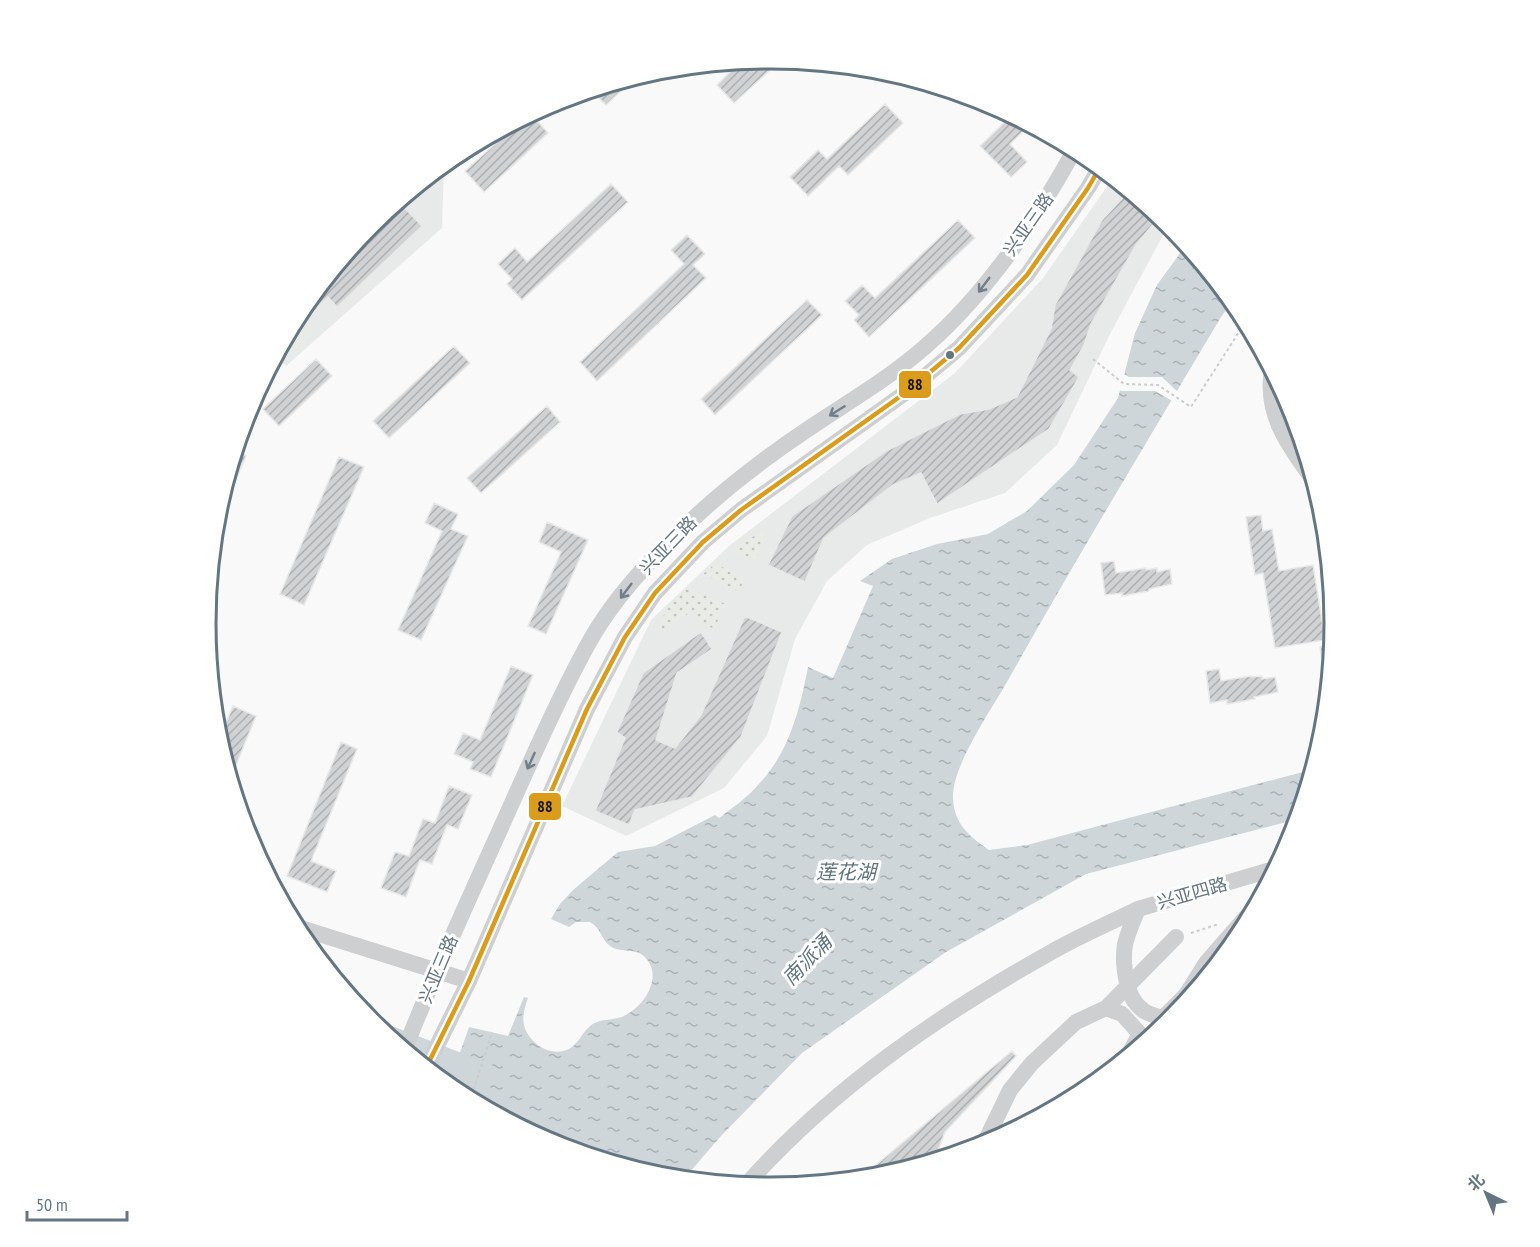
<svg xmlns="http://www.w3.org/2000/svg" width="1540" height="1247" font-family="'PT Sans Narrow','Noto Sans SC',sans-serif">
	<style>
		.built { fill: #e8e9e9 }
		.grass { fill: url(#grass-dots) }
		.green { fill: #e8ebe6 }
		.water { fill: url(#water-ripples) }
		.pier { fill: #f9f9f9 }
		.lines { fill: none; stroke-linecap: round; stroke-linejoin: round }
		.river { stroke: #ced6d9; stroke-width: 24 }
		.building { fill: url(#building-hatch); stroke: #e8e8e8; stroke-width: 1.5 }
		.path { stroke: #cbcccd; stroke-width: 2; stroke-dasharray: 3 3; stroke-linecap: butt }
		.minor { stroke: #cecfd0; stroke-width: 16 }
		.bus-1-casing { stroke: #fff; stroke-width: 9 }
		.bus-1 { stroke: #da9c1a; stroke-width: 4.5 }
		.oneway { stroke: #707f8b }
		.bus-dot { fill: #657683; stroke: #fff; stroke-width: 2 }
		.labels { text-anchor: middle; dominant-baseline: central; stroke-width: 6; stroke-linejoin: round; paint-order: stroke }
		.street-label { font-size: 18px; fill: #657683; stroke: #fff }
		.water-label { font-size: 20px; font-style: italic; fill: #60757c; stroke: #fff }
		.rim { fill: none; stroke: #657683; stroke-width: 3 }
		.line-badge { stroke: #fff; stroke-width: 2 }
		.pale-badge-label { font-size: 16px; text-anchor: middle; font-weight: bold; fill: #111 }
	</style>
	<defs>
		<pattern id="grass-dots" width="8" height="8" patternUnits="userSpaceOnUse" patternTransform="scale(1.5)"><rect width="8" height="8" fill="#e8ebe6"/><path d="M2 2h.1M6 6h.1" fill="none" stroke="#c0c3c0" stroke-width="1.8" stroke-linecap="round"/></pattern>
		<pattern id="water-ripples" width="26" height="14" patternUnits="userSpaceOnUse" patternTransform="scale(1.5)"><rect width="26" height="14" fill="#ced6d9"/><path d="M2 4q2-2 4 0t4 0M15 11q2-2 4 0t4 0" fill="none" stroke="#abb2b5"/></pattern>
		<pattern id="building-hatch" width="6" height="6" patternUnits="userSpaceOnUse" patternTransform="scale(1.5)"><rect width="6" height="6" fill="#d0d2d3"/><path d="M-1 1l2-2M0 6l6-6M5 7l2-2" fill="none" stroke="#acafb1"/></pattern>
	</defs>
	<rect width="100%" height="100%" fill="#f9f9f9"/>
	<path class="built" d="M444,164L442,228L286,366L275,356L300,309L371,224Z
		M1113,178L1169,224L1109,336L1057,445L1005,493L930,518L867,545L827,581L795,639L767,736L724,788L626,836L562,806L651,620L729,546L955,373L1043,278Z"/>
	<path class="grass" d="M766,529L756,560L730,550Z
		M715,564L745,577L739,592L703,574Z
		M687,587L725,604L714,629L701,622L694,610L662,631L657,628L668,607Z"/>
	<path class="green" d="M299,312L316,331L293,353L283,342Z"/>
	<path class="water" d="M1186,245L1233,301L1221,317C1149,438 1076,559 1007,682C991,710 953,765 953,796C953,823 969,836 989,850L1027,845L1314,769L1298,819L1086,874L946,952L802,1053L720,1137L683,1180L659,1178L553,1145L496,1114L481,1102L454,1091L446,1085L456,1064L469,1027L508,1036L524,997L528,998C525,1006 522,1016 524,1025C528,1041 546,1055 563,1051C580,1048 581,1028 597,1022C605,1019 615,1020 624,1016C646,1006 666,972 641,954C631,948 619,953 610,946C601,939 601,928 590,922H576L569,927L551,919L560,904L573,890L618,852L655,846L715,815L719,818C732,808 747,798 758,785C789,753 800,709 808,667L833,678L873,586L860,581L892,559L937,544L988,534L1027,511L1074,465L1118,398L1135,333L1157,285Z"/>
	<path class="pier" d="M1122,373L1129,377H1162L1179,393L1174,402L1155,391H1121L1118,388Z"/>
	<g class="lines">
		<path class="river" d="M387,1037L485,1075"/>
	</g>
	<path class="building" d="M770,58L781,60L734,103L717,85L741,61Z
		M615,83L622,90L606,105L591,90Z
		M885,104L903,123L848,175L839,166L808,196L790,177L818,150L827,159Z
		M531,114L548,133L484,192L465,171L524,118Z
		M1012,115L1030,125L1010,144L1027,162L1011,177L980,146Z
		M611,184L628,202L522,300L507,284L512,279L498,264L515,248L527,262Z
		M1129,191L1160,216L1136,245L1091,324L1084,345L1070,370L1079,377L1049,429L937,504L921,473L893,485L824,538L805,582L768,565L792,516L888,450L960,414L989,409L1017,397L1051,329L1055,305L1102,220Z
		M398,201L422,226L337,307L328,297L308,316L301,309L352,246L377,223L374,221Z
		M958,220L975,238L869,337L854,320L859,315L845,301L862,285L875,298Z
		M687,235L705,254L693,265L706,278L597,381L580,362L684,264L671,250Z
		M807,300L822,315L715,415L701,399Z
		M454,346L470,363L389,438L373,421Z
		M316,359L332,376L279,426L263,409Z
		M547,406L560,422L481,493L467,478Z
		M235,451L246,456L229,496L222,494Z
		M339,457L364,467L304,605L280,594Z
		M434,503L458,514L451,529L468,536L421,640L398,630L442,531L425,523Z
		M1261,515L1263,531L1272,529L1279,571L1313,565L1325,640L1275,648L1263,573L1255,575L1246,517Z
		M547,522L588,540L546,634L528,626L561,552L539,542Z
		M1114,561L1116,573L1146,568V570L1157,568V572L1170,569L1172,584L1149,589V591L1122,596V593L1105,595L1101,563Z
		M745,616L782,632L741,737L692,797L635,810L629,825L595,811L625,738L617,732L643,673L701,632L712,649L677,673L656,740L675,748L701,715Z
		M1333,645L1329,682H1325L1320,647Z
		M511,666L533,675L491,777L470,769L473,762L454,754L463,733L480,740Z
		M1219,669L1221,681L1251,676V677L1262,676V679L1275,677L1278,692L1254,697L1255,699L1227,704V700L1210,703L1206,671Z
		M233,706L256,716L230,780L218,742Z
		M341,742L357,749L311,861L336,871L327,892L287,876Z
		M449,786L472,795L458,829L447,825L432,864L420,860L406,897L381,888L395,852L409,856L423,819L435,823Z
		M1012,1051L1016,1056L945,1132L937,1153L939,1160L880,1178L858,1180Z"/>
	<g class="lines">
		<path class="path" d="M1093,359L1124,384L1158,385L1191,407L1246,321
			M1191,933L1219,924
			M470,1101L492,1032"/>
		<path class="minor" d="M1272,370C1264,415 1290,448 1314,481
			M294,926L469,981
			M1106,1008L1176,937
			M1163,1018L1186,995L1206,963L1246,917L1252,915
			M1169,1024C1161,1016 1152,1016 1144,1011C1133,1003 1130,994 1127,983C1120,950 1125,939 1138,909L1277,868
			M404,1051C434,974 469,899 503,823C530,763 556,703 587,646C607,609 636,575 665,546C708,502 757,463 808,429C848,402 890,378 926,346C988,292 1036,220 1075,149
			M426,1068L469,981L587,709L625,637L655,593L703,542L741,510L905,393L959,348L1027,275L1088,188L1100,167
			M983,1146L1010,1090L1032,1063L1076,1022L1106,1008L1122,1014L1140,1034L1127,1057
			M745,1186C830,1090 937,1016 1048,954C1077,937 1108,924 1138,909"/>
		<g class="bus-1-casing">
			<path id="bus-1" d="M426,1068L469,981L587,709L625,637L655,593L703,542L741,510L905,393L959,348L1027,275L1088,188L1100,167"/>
		</g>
		<use href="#bus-1" class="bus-1"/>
	</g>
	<defs><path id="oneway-shaft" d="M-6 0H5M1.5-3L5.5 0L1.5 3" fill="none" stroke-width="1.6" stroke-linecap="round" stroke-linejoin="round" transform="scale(1.5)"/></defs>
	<g class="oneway">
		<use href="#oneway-shaft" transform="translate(984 285) rotate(127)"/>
		<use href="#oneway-shaft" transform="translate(837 411) rotate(148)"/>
		<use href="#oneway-shaft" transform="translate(626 591) rotate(127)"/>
		<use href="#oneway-shaft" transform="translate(531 761) rotate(114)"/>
	</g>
	<circle class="bus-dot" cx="950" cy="355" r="5"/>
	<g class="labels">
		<g class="street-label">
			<text transform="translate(1028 224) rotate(-55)">兴亚三路</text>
			<text transform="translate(668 545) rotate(-46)">兴亚三路</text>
			<text transform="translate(1192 893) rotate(-16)">兴亚四路</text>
			<text transform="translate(438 969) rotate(-67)">兴亚三路</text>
		</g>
		<g class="water-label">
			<text x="846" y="872">莲花湖</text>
			<text transform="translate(807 960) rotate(-46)">南派涌</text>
		</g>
	</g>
	<path d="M0 0H1540V1247H0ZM216 623a554 554 0 1 1 1108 0a554 554 0 1 1-1108 0Z" fill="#fff" fill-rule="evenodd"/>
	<path class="rim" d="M216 623a554 554 0 1 1 1108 0a554 554 0 1 1-1108 0Z"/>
	<g class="line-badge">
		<rect x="898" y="370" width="34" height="29" rx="6" fill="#da9c1a"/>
		<rect x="528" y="792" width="34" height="29" rx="6" fill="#da9c1a"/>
	</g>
	<g class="pale-badge-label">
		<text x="915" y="390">88</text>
		<text x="545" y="812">88</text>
	</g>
	<g transform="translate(1486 1193) rotate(317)" stroke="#ffffff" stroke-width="4.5" paint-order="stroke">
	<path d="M0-4.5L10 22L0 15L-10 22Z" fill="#657683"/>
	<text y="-9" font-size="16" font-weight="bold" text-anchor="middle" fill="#657683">北</text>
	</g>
	<path d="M27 1211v9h100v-9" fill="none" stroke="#657683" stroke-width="3"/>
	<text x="36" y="1211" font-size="18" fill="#657683" stroke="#ffffff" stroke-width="4.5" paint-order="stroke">50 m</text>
</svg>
